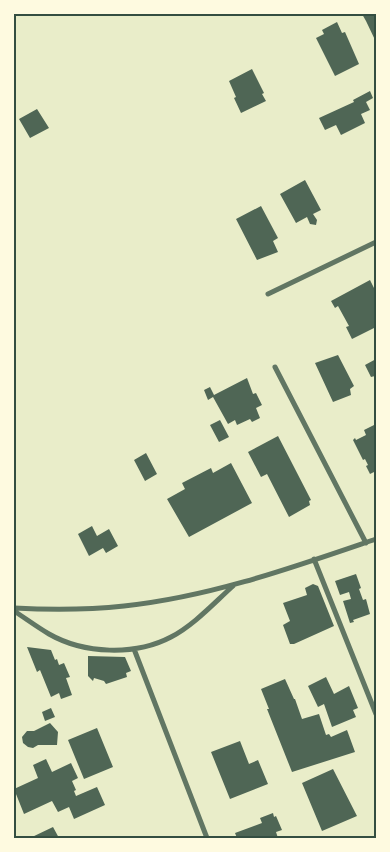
<svg xmlns="http://www.w3.org/2000/svg" width="390" height="852" font-family="'Roboto Condensed',sans-serif">
	<style>
		.building { fill: #4f6655 }
		.lines { fill: none; stroke-linecap: round; stroke-linejoin: round }
		.minor { stroke: #617663; stroke-width: 5 }
		.neatline { fill: none; stroke: #344e41; stroke-width: 2 }
	</style>
	<rect width="100%" height="100%" fill="#e9edc9"/>
	<path class="building" d="M362,14H376V42L366,21Z
		M337,22L342,33L345,32L359,64L335,76L316,38L324,34L322,30Z
		M252,69L264,93L262,94L266,101L241,113L234,98L236,97L229,81Z
		M370,91L373,98L366,102L370,110L361,114L365,123L341,135L336,125L325,130L319,118L354,102L353,100Z
		M37,109L49,128L30,138L19,119Z
		M305,180L321,210L313,214L317,220L316,225L310,224L307,217L296,223L280,194Z
		M261,206L278,238L273,241L278,252L257,260L236,219Z
		M370,280L376,292V327L352,339L346,327L349,326L338,306L335,308L331,301Z
		M338,355L354,386L350,389L351,395L333,402L315,363Z
		M376,359V379L375,376L371,377L365,365Z
		M247,378L253,394L256,393L262,405L256,408L260,418L252,422L250,419L237,425L235,420L228,424L213,397L208,400L204,390L210,387L214,395Z
		M220,420L229,437L219,442L210,425Z
		M376,424V477L374,472L370,474L366,466L368,465L365,459L363,460L353,440L355,438L356,440L366,435L364,430Z
		M278,436L311,500L309,501L310,505L289,517L267,474L261,477L248,452Z
		M146,453L157,474L145,481L134,460Z
		M231,463L252,503L189,537L167,499L185,489L182,483L211,468L213,473Z
		M92,526L97,536L109,529L118,546L106,553L103,548L89,556L78,534Z
		M356,574L361,588L359,589L363,600L366,599L370,614L353,620L354,622L350,623L343,601L351,599L349,592L340,595L335,581Z
		M313,584L318,586L334,626L294,644H290L283,625L290,621L283,603L307,595L305,588Z
		M27,647L51,650L55,660L57,659L59,665L64,663L70,677L66,678L72,695L61,699L59,693L51,697L40,670L37,672Z
		M88,656L125,657L131,671L126,673L127,677L106,684L104,681L94,678L93,681L88,676Z
		M326,677L334,694L349,686L358,708L353,710L356,717L332,727L324,704L318,707L308,686Z
		M285,679L294,699H295L302,719L319,714L326,735L329,734L331,737L347,730L355,752L292,772L267,709H269L261,689Z
		M51,708L55,717L45,721L42,712Z
		M50,723L58,732L57,745H38L33,748L28,747L23,743L22,737L27,731H34Z
		M97,728L113,767L84,779L68,740Z
		M240,741L249,764L258,760L268,784L230,799L211,752Z
		M46,759L52,772L71,763L78,778L72,781L76,790L74,791L76,796L97,787L105,805L74,819L69,807L58,812L52,801L24,814L14,789L38,778L33,765Z
		M333,769L357,816L322,831L302,783Z
		M273,813L274,817L276,816L282,830L276,832L278,838H237L235,833L262,823L260,818Z
		M53,827L59,838H30Z"/>
	<g class="lines">
		<path class="minor" d="M268,294L376,242
			M275,367L366,543
			M314,559L376,714
			M14,608C51,610 87,610 124,606C210,597 294,567 376,539
			M14,611C25,618 37,627 49,634C84,654 135,656 171,637C194,625 214,603 233,586
			M134,649L207,838"/>
	</g>
	<rect width="390" height="852" fill="none" stroke="#fefae0" stroke-width="30"/>
	<rect x="15" y="15" width="360" height="822" class="neatline"/>
</svg>
